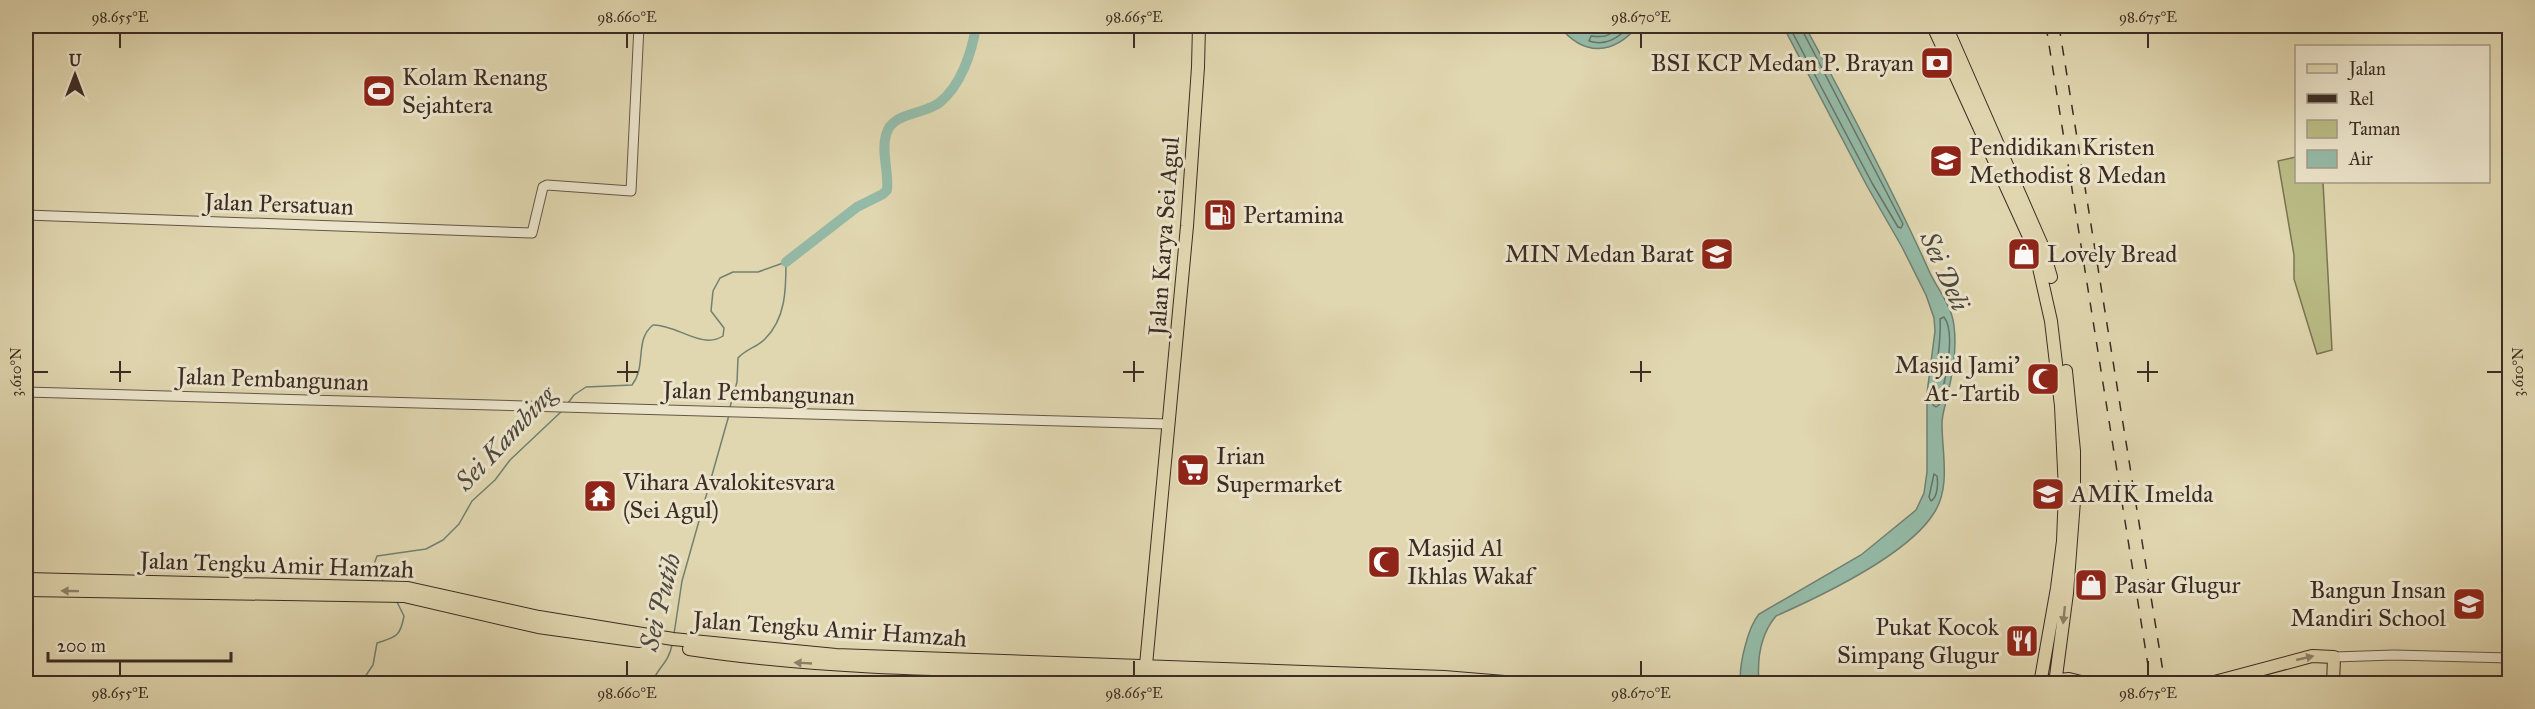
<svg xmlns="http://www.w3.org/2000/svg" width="2535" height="709" font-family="'IM FELL Great Primer',serif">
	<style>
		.green { fill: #babc85; stroke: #7a7454; stroke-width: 1.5 }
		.water { fill: #94baa7; stroke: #708173; stroke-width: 1.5 }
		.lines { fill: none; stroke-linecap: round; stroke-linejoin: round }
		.shore { stroke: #687366; stroke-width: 1.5 }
		.stream { stroke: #708173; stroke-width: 1.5 }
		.river { stroke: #94baa7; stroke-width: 10 }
		.minor-casing { stroke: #645647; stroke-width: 11 }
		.major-casing { stroke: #3b2c24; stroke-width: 14 }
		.minor { stroke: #ebe4cb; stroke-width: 9 }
		.major { stroke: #e0d6af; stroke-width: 12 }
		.rail { stroke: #3b2c24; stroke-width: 1.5; stroke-dasharray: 10 10; stroke-linecap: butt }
		.oneway { fill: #8e816a }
		.ticks { fill: none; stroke: #3b2c24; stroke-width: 2 }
		.labels { text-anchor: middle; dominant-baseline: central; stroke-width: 6; stroke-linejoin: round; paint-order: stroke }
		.poi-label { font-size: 24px; fill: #3b2c24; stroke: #ebe4cb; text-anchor: start }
		.street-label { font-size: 24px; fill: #3b2c24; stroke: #ebe4cb }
		.water-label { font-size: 26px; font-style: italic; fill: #4d483e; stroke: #ebe4cb }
		.neatline { fill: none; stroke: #3b2c24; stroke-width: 2 }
		.ticks-label { font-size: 15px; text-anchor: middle; fill: #3b2c24 }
	</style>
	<rect width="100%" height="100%" fill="#e0d6af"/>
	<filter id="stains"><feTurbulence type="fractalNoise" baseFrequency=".00333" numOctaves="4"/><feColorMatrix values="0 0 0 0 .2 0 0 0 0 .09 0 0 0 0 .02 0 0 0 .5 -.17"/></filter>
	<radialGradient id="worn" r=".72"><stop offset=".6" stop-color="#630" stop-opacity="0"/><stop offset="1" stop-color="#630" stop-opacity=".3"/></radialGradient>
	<path class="green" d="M2296,157V182H2323L2332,350L2317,354L2294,279V255L2278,161Z"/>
	<path class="water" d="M1559,26H1583L1594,30H1604L1612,26H1638C1613,55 1584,57 1559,26Z
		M1783,26H1805C1849,107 1892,188 1930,273C1938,290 1952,306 1954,326C1957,348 1953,372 1948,393C1946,404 1942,413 1942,424C1942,453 1951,487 1934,513C1908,555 1821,596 1776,616C1760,635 1757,660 1759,683H1741C1738,667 1748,627 1759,614L1861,555L1916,510L1924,493L1927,472V393L1935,331L1934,318L1926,295L1902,247L1867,186Z"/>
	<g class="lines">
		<path class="shore" d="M1614,26C1613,38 1600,37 1591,36L1589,41C1606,47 1619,37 1630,26
			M1789,26L1872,183L1898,227L1901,228L1903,224L1800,26
			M1944,317C1957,334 1944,385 1939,405L1936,407L1933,405C1933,376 1942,348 1940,319Z
			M1934,474L1937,476C1938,483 1938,497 1931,501L1929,497Z"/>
		<path class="stream" d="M568,403L574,395L586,387L632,385C647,366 634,340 653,325C676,324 702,350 723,336L724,328L711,311L713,291L720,278L733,272H758L786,262C786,289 786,318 765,339C757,347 746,349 738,358L737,382L730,407
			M383,581L373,567L377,556L426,549L443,540L459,524L472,501L495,480L510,460L563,410
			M674,634L682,581L729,415
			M360,684L373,665L377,643C395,637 400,638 404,616L397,602
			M652,684C656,668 668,665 672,645"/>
		<path class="river" d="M786,262L857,207L883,194L887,190C889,172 881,152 886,135C891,112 923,115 939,103C961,86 972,52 976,26"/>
		<g class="minor-casing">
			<path id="minor" d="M26,215L532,233L543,187L547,185L631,191L639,26
				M26,392L1168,424
				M2334,657L2394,655L2510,658"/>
		</g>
		<g class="major-casing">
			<path id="major" d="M1933,26L2035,250L2051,321L2061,406L2065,491L2063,541L2057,588L2040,684
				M1946,26L2041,243L2051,277
				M26,579L408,588L539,617L673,639L836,655L1444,677L1529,684
				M26,590L404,596L538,627L639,641
				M689,649C827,670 963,670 1102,673C1201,675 1299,679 1398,684
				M1146,665L1187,226L1198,67L1199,26
				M2023,684L2069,679L2089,684
				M2055,684L2067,593L2074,501V451L2066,371
				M2207,684L2312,656L2334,657L2333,684"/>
		</g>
		<use href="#minor" class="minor"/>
		<use href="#major" class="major"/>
		<path class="rail" d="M2046,26L2151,684
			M2059,26L2165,684"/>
	</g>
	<defs><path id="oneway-solid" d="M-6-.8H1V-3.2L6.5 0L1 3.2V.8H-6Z" transform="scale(1.5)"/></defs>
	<g class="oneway">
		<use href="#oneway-solid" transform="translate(70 591) rotate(-179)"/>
		<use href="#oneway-solid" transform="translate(2064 615) rotate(96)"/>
		<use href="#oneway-solid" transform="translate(2305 658) rotate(-13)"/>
		<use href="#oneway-solid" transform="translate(803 663) rotate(-177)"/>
	</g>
	<path class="ticks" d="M120,33V48M627,33V48M1134,33V48M1641,33V48M2148,33V48M120,361V382M627,361V382M1134,361V382M1641,361V382M2148,361V382M33,372H48M110,372H131M617,372H638M1123,372H1144M1630,372H1651M2137,372H2158M2487,372H2502M120,661V676M627,661V676M1134,661V676M1641,661V676M2148,661V676"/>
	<defs>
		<g id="bank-square" transform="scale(1.725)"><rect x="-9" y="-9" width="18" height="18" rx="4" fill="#8f2418" stroke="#ebe4cb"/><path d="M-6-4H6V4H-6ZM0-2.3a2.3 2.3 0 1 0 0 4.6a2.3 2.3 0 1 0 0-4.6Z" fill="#fff"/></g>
		<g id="stadium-square" transform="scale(1.725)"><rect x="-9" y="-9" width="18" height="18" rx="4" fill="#8f2418" stroke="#ebe4cb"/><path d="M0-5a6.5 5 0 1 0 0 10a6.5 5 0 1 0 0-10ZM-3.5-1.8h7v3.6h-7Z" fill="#fff"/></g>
		<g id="school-square" transform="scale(1.725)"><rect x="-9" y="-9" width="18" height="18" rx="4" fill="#8f2418" stroke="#ebe4cb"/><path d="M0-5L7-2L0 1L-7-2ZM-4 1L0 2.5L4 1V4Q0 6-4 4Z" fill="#fff"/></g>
		<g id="fuel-square" transform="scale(1.725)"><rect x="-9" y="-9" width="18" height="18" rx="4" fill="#8f2418" stroke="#ebe4cb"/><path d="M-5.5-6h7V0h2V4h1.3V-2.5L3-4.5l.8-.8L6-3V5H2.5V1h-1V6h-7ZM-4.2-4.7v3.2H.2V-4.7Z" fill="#fff"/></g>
		<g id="shop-square" transform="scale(1.725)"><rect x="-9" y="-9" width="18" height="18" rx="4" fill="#8f2418" stroke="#ebe4cb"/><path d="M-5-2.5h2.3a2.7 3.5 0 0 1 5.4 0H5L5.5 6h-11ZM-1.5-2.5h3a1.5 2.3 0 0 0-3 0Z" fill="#fff"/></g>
		<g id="mosque-square" transform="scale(1.725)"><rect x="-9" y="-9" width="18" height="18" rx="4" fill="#8f2418" stroke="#ebe4cb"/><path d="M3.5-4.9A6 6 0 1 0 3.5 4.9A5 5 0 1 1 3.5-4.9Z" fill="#fff"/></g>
		<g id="supermarket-square" transform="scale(1.725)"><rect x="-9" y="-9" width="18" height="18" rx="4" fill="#8f2418" stroke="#ebe4cb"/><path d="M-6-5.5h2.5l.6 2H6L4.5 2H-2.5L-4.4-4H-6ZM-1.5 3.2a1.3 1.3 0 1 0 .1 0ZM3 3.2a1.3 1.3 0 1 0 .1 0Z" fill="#fff"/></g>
		<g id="university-square" transform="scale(1.725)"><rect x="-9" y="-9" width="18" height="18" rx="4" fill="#8f2418" stroke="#ebe4cb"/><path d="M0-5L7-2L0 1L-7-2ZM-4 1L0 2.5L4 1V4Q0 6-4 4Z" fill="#fff"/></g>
		<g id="temple-square" transform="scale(1.725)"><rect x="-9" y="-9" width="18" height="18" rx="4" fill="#8f2418" stroke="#ebe4cb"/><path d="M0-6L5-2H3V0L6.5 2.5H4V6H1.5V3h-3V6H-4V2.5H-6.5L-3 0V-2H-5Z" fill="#fff"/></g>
		<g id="restaurant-square" transform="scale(1.725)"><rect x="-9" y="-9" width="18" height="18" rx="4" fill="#8f2418" stroke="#ebe4cb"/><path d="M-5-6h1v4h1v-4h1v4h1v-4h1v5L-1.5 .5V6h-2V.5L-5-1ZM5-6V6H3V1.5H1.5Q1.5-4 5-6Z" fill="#fff"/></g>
	</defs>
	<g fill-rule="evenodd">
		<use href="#bank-square" x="1937" y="63"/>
		<use href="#stadium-square" x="379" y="91"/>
		<use href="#school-square" x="1946" y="161"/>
		<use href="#fuel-square" x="1220" y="215"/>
		<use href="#school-square" x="1717" y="254"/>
		<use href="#shop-square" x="2024" y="254"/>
		<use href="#mosque-square" x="2043" y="379"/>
		<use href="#supermarket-square" x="1193" y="470"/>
		<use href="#university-square" x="2048" y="494"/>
		<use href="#temple-square" x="600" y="496"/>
		<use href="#mosque-square" x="1384" y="562"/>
		<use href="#shop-square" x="2091" y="585"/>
		<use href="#school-square" x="2469" y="604"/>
		<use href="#restaurant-square" x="2022" y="641"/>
	</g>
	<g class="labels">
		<g class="poi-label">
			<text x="1914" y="63" text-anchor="end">BSI KCP Medan P. Brayan</text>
			<text x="402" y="77">Kolam Renang<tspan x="402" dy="28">Sejahtera</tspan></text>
			<text x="1969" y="147">Pendidikan Kristen<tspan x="1969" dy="28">Methodist 8 Medan</tspan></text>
			<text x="1243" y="215">Pertamina</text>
			<text x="1694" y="254" text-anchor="end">MIN Medan Barat</text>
			<text x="2047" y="254">Lovely Bread</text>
			<text x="2020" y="365" text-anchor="end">Masjid Jami'<tspan x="2020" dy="28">At-Tartib</tspan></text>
			<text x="1216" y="456">Irian<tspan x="1216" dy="28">Supermarket</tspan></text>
			<text x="623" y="482">Vihara Avalokitesvara<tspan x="623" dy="28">(Sei Agul)</tspan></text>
			<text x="2071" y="494">AMIK Imelda</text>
			<text x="1407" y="548">Masjid Al<tspan x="1407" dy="28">Ikhlas Wakaf</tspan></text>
			<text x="2114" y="585">Pasar Glugur</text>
			<text x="2446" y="590" text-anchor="end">Bangun Insan<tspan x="2446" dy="28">Mandiri School</tspan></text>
			<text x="1999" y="627" text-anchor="end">Pukat Kocok<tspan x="1999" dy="28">Simpang Glugur</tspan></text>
		</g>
		<g class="street-label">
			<text transform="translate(279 204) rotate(2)">Jalan Persatuan</text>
			<text transform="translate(1164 236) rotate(-86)">Jalan Karya Sei Agul</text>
			<text transform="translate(273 379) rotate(2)">Jalan Pembangunan</text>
			<text transform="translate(759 393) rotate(2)">Jalan Pembangunan</text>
			<text transform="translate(277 565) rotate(2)">Jalan Tengku Amir Hamzah</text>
			<text transform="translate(830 629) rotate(4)">Jalan Tengku Amir Hamzah</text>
		</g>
		<g class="water-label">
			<text transform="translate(1945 271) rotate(66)">Sei Deli</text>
			<text transform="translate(505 438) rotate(-47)">Sei Kambing</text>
			<text transform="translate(660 602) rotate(-76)">Sei Putih</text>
		</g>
	</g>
	<rect width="2535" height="709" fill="none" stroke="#e0d6af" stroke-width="66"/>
	<rect x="2295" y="45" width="195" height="138" fill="#ebe4cb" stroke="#a59a88" stroke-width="1.5"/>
	<rect x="2307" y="64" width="30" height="9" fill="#e0d6af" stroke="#a59a88" stroke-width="1.5"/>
	<text x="2349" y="75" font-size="18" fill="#3b2c24">Jalan</text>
	<rect x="2307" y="94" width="30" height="9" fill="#3b2c24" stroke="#a59a88" stroke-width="1.5"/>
	<text x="2349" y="105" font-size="18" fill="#3b2c24">Rel</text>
	<rect x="2307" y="120" width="30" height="18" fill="#babc85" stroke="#a59a88" stroke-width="1.5"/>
	<text x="2349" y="135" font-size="18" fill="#3b2c24">Taman</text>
	<rect x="2307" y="150" width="30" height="18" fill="#94baa7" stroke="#a59a88" stroke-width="1.5"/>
	<text x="2349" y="165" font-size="18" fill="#3b2c24">Air</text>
	<g transform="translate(75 75)" stroke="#ebe4cb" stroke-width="4.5" paint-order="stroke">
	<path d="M0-4.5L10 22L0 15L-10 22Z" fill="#3b2c24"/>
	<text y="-9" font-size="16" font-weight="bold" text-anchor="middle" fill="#3b2c24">U</text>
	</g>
	<path d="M48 652v9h183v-9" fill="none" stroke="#3b2c24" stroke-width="3"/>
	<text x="57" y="652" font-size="18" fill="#3b2c24" stroke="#ebe4cb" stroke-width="4.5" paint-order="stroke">200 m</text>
	<rect x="33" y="33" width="2469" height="643" class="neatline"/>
	<g class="ticks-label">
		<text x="120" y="22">98.655°E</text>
		<text x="627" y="22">98.660°E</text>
		<text x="1134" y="22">98.665°E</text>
		<text x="1641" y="22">98.670°E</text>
		<text x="2148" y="22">98.675°E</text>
		<text transform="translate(16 372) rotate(-90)" y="5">3.610°N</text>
		<text transform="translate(2518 372) rotate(-90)" y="5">3.610°N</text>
		<text x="120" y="698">98.655°E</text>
		<text x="627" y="698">98.660°E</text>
		<text x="1134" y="698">98.665°E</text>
		<text x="1641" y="698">98.670°E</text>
		<text x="2148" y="698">98.675°E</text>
	</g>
	<rect width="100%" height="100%" filter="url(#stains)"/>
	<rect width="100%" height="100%" fill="url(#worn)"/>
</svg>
